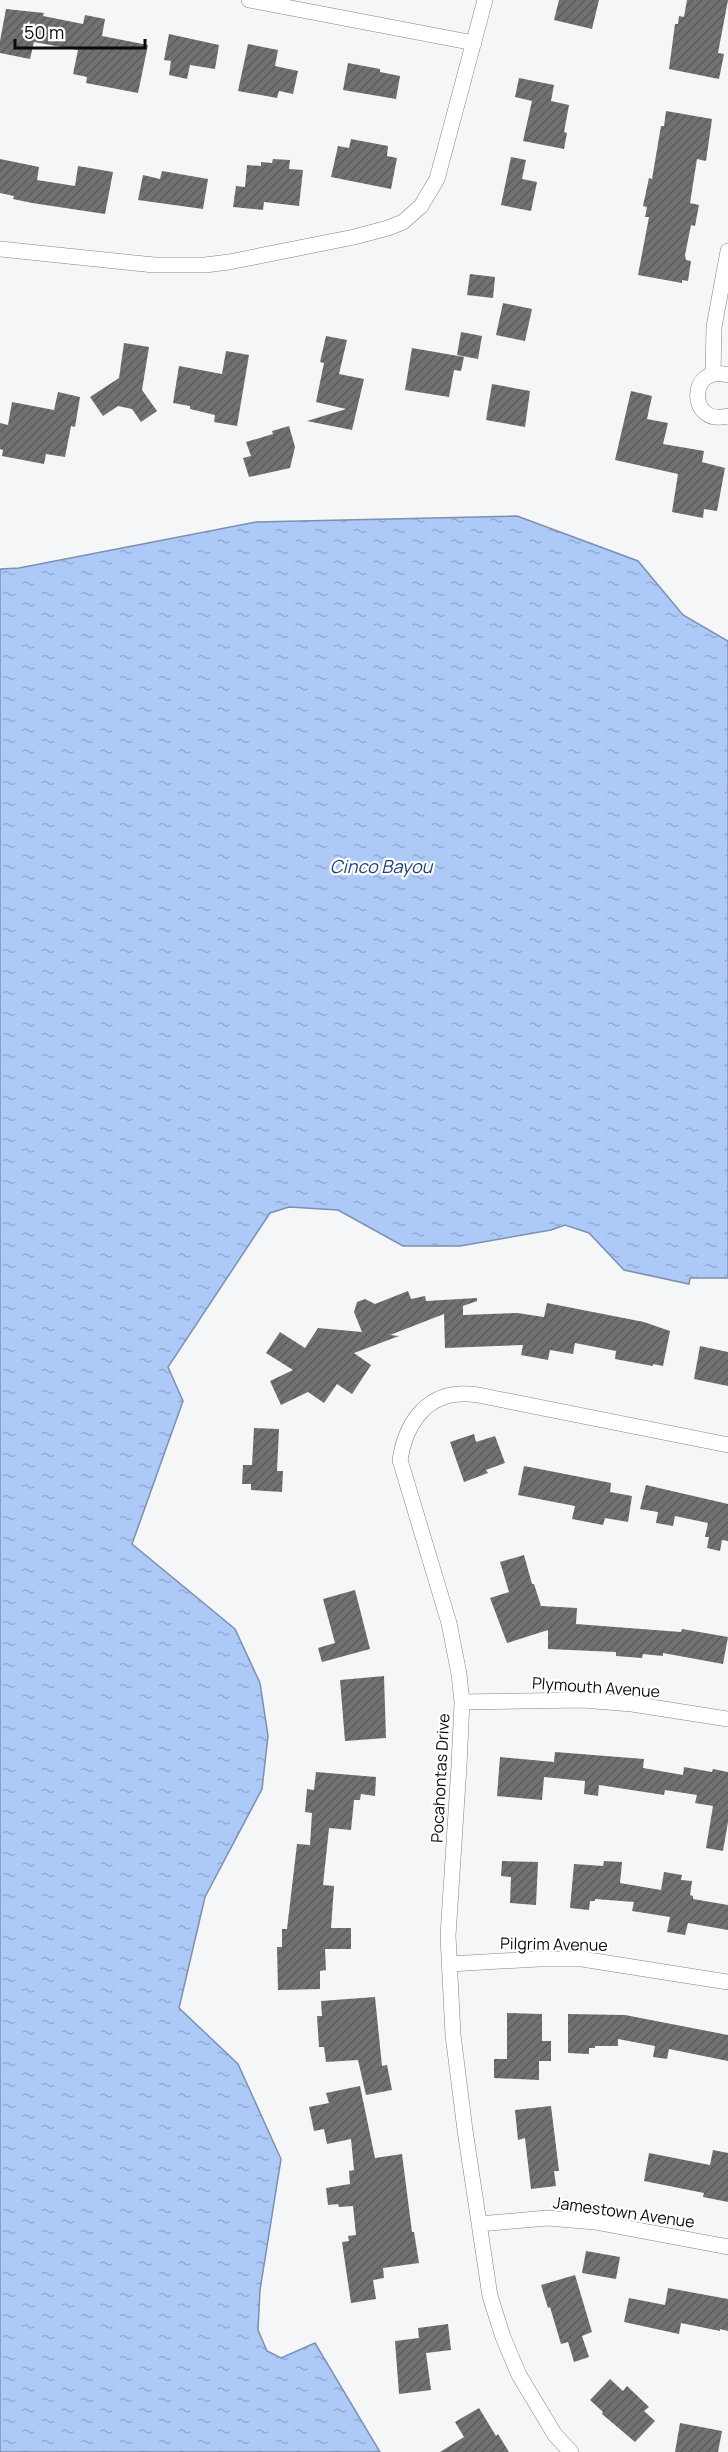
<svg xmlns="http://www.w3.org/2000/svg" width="728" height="2452" font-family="Manrope,sans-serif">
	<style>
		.water { fill: url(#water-ripples); stroke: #7c90b1; stroke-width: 1.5 }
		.building { fill: url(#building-hatch) }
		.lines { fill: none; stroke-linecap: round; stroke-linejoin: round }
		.street-casing { stroke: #828384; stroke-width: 16 }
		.street { stroke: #fff; stroke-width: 15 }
		.labels { text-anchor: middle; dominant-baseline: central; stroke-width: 4.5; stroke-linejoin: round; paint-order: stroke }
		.street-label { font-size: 16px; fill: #0b0b0c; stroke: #fff }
		.water-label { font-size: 18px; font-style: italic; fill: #1e4179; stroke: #fff }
	</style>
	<defs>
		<pattern id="water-ripples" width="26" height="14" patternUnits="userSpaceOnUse" patternTransform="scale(1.5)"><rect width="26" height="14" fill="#acc9f8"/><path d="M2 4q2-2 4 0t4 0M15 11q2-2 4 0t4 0" fill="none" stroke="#93abd3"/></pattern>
		<pattern id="building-hatch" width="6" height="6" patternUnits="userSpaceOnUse" patternTransform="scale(1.5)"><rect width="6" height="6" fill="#707172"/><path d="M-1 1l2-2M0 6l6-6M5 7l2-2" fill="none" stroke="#5a5b5c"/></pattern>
	</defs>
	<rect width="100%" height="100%" fill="#f5f6f7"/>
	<path class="water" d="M517,516L638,561L683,615L728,641V1278H690L689,1284L624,1270L589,1233L565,1225L551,1230L460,1246H403L338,1210L289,1207L270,1213L168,1367L183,1401L132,1544L235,1629L260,1683L268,1736L262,1789L205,1897L179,2008L238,2064L281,2159L260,2290L258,2330L267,2351L281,2358L315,2343L380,2452H0V569L19,568L256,522Z"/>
	<path class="building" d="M559,0H599L592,29L554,20Z
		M687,0H728L718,53L724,54L719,79L669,69L675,24H678L679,16L684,17Z
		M6,9L44,13L43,16L83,24L85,15L105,19L102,36L148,45L138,93L86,83L87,77L73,74L78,50L34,42L30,59L0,53V41Z
		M169,34L219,45L215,69L190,65L187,79L169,75L171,61L164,60Z
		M248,44L278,50L275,66L298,71L293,94L279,91L277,98L238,91Z
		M348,63L380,69V72L400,76L396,99L343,90Z
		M519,78L554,85L551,101L569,105L564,132L567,133L564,149L523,141L532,101L515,97Z
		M666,111L712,119L706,161L697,159L690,203L699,205L695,226L691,225L685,255L686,260L691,261L688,281L682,280V283L638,275L649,217H645L647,207L643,206L649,178L652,179L661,126H664Z
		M351,139L388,146L387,156L397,158L391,189L331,177L338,146L349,148Z
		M511,157L526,160L522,179L537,182L531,211L501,205Z
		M0,159L39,167L37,180L75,186L78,166L113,172L105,214L32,203L13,199L14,196L0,193Z
		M273,159L290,160L289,169L303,170L299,206L264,202L263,210L233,207L236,186L245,187L247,165L261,166V162L272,163Z
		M162,171L208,179L203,209L138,200L143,175L160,179Z
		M470,274L495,277L493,298L467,295Z
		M503,303L532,309L525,341L496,335Z
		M461,332L482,336L478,359L457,355Z
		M326,336L347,340L339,374L364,379L352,430L307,421L346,409L316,402L324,363L320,362Z
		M124,343L149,347L142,390L157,411L141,422L132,409L118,406L103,416L90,397L119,378Z
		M412,348L464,357L461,371L454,370L449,397L405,390Z
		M226,351L249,355L237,426L214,422L215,415L190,409V406L173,403L179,366L222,374Z
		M492,384L530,391L525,427L486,420Z
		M631,391L652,396L647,419L668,423L663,444L704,451L702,462L725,468L717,511L704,509L703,518L672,512L678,474L615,460Z
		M58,392L80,397L75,427L71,426L65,457L46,454L44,464L2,456L3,450L0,449V423L8,425L12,402L54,410Z
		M289,426L295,447L290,468L249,477L243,458L251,456L246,442L273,434L272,431Z
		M408,1291L411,1299L425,1296L426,1301L477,1298V1301L463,1306V1315L517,1313L544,1317L547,1303L644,1322L670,1331L663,1366L653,1364V1366L615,1359L616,1351L575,1343L573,1354L550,1350L548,1360L521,1355L523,1345L445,1348L444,1314L390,1335L399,1336L354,1353L371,1365L352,1394L337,1384L324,1403L308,1392L281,1405L270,1381L293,1370L266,1353L280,1332L305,1348L318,1328L362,1332L354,1312L357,1302L365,1299L375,1304Z
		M700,1346L728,1352V1386L694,1379Z
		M254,1428L279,1429L277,1471H283L282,1492L251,1490V1484H242L243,1465H252Z
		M474,1434L476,1442L495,1436L505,1463L486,1470L488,1473L464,1482L450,1442Z
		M524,1466L611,1483L610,1492L632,1496L628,1522L605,1518L603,1525L572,1519L575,1506L518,1495Z
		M646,1485L728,1504V1541L722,1540L720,1551L707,1548L709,1537H705L708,1523L675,1516L673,1526L656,1523L658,1512L640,1509Z
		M524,1555L532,1584H534L541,1606L577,1608L576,1624L681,1632L682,1629L728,1637L723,1664L663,1653V1656L643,1654L642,1658L616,1656V1652L548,1649V1630L507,1643L490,1598L509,1592L500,1562Z
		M355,1590L370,1649L322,1662L318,1648L335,1643L323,1599Z
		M384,1676L386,1738L345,1741L340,1680Z
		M555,1752L644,1759L643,1768L683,1775L684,1767L712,1772L713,1769L728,1772V1822L723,1851L706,1848L713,1806L695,1803L697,1795L665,1790L664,1795L599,1785L598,1796L584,1794L585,1781L544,1777L542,1800L497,1796L500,1757L554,1762Z
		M316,1772L376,1777L375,1796L361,1794L360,1800H354L351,1830L329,1828L323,1885L334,1886L331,1928H351V1949H325L326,1970L320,1971V1989L278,1990L277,1947H282V1929H287L297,1844L310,1845L312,1813L305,1812L307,1789L314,1790Z
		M502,1861L538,1862L536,1905L510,1903L511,1877L501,1876Z
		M604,1861L622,1862L620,1883L661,1890L664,1872L682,1875L681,1880L692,1881L690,1895L693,1896V1899L728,1905V1930L688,1923L685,1935L667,1932L670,1917L632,1911L634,1902L595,1899V1901H590L589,1910L570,1908L574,1864L603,1866Z
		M375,1997L382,2066L387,2065L392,2090L366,2095L358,2060L326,2062L324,2047H319L317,2016H322L321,2001Z
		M507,2013L542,2014V2041H551V2061H539V2080L494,2078V2059H507Z
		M568,2014L625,2015L728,2035V2061L669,2049L667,2059L653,2057L655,2046L618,2039V2046H595V2048H589V2054L568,2053Z
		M360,2086L375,2158L402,2154L412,2232H414L419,2263L383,2268L384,2278L373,2280L376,2299L351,2303L342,2242L349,2241L348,2236L356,2235L353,2206L339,2207L338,2204L328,2205L326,2188L350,2184L349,2171L354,2170L351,2139L327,2144L324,2129L314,2131L309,2107L329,2103L326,2093Z
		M551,2106L559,2171H554L556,2186L531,2189L525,2138L518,2140L515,2110Z
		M713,2150L728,2153V2202L703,2197L704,2193L644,2181L649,2153L710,2165Z
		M586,2251L620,2257L616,2279L582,2273Z
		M575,2275L592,2332L582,2336L589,2357L574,2362L568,2342L561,2344L550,2307L548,2308L541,2285Z
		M668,2288L728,2299V2331L720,2329V2331L681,2323L679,2334L624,2322L629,2298L665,2305Z
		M448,2324L451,2350L426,2353L431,2390L399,2394L395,2341L419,2338L418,2328Z
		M610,2379L623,2391L627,2386L649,2407L644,2411L655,2421L635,2442L602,2414L603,2412L590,2400Z
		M479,2408L496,2436L498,2434L509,2452H440L464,2437L455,2422Z
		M680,2423L722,2431L718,2452H675Z"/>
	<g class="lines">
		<g class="street-casing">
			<path id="street" d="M249,0L474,43
				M0,249L154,265H205L229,262L354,237L388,228L403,222L421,206L437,179L485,0
				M713,374L714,327L728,251
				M728,375C688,363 687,427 728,416
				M462,1702L582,1700L632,1704L728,1719
				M449,1964L539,1959H582L728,1982
				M479,2224L547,2218L595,2222L728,2247
				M571,2452L555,2435L519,2375L503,2337L490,2296L465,2130L453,2035L448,1936L459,1766L462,1702L459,1674L449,1623L400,1460C405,1427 423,1396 460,1394C471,1393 483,1396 493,1398L728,1445"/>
		</g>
		<use href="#street" class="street"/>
	</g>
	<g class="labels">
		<g class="street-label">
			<text transform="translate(596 1687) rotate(4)">Plymouth Avenue</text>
			<text transform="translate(440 1778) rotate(-87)">Pocahontas Drive</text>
			<text transform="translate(554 1944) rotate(1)">Pilgrim Avenue</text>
			<text transform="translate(624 2212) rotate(8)">Jamestown Avenue</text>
		</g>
		<g class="water-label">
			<text x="381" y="866">Cinco Bayou</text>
		</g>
	</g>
	<path d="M15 39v9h130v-9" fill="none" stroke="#0b0b0c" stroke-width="3"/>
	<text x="24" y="39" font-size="18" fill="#0b0b0c" stroke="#ffffff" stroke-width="4.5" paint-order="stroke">50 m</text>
</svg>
